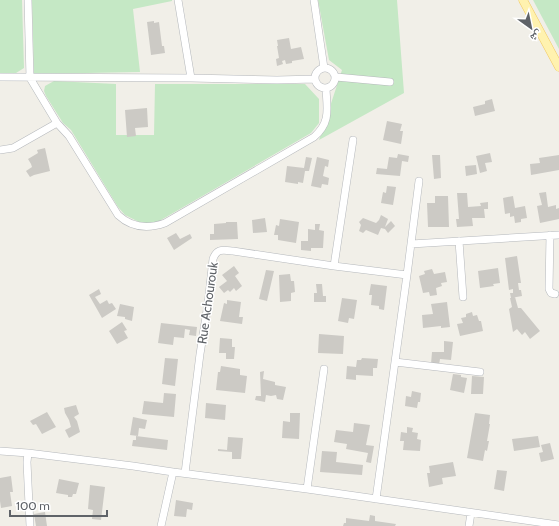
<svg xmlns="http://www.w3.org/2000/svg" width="559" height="526" font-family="Cabin,'Noto Naskh Arabic',sans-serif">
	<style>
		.green { fill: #c5e8c5 }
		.building { fill: #cccac5 }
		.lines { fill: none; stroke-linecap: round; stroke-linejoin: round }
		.minor-casing { stroke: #b5b8bc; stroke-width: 8 }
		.major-casing { stroke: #f2c960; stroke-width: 9 }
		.minor { stroke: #fff; stroke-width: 7 }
		.major { stroke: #fff2af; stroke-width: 8 }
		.labels { text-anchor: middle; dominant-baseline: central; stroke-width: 3; stroke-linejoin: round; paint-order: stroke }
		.street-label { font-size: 13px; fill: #5f6368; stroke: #fff }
	</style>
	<rect width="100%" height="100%" fill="#f1efe8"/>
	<path class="green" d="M0,0H22L24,68L16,73H0Z
		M32,0H172V1L133,9L140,72L34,74Z
		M318,0H397L404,93L319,140L342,70L329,60Z
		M533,0H559V49Z
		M54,81L116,84V135H154L155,84H305L319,99V123L311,133L154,224L141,223L125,215L118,207L71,130L63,123L46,96L44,91L45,86Z"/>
	<path class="building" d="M154,21V23L159,22L162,46H164L165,53L151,55L147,22Z
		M289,38L291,49L301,47L304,59L292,61V63L286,64L285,60L282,61L283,64L277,66L276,59L279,58L277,46H278L277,40Z
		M492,99L495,111L475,116L473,107L485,104V101Z
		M147,108L148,127L135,128L136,136L127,137L125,110Z
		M387,121L402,124L400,131H403L401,144L383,140Z
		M45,148L50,171L34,175L30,177L26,171L32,167L31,164L28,159L38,153L37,150Z
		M490,153L492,162L485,163L487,171L480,173L476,156Z
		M398,154L409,156L408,162L402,161L400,176L376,174L377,168L387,169L389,157L397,158Z
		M432,155H440L441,178L434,179Z
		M559,155V170L531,175L530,164L540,163L539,158Z
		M306,157L312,158L309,171H305L303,183L298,182V184L285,182L287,166L304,168Z
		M317,157L329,160L328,167L325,166L323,176L329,178L328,185L322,184L321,188L311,186Z
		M476,165L477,174L466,176L465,166Z
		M387,186L396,187L393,205L381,203L383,192L386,193Z
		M546,192L548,207L556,205V209L559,208V219L540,223L537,206L542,205L539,193Z
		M457,193H467L468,207L481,206L480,203L488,202V209H484L485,218H472L473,226L457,227L456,219H459Z
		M435,196H448L449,227H428L427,203H435Z
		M513,196L515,208L525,206L527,218L521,219V222L515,223L514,216L510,217V213L505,214L503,198Z
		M381,215L388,219L385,227L391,221L395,226L388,233L385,229L381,228L378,235L366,230L363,233L359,231L361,225L359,222L363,218L376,223L379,220Z
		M265,218L267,232L253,233L252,220Z
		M280,219L299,222L296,243L278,240V235H274L276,225L279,226Z
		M226,222H237L238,239L210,240V234H214V224L226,223Z
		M315,224H320L319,230L324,231L323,248H311V251L301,250V241H308V229L315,230Z
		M176,233L180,239L190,234L192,238L174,250L167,238Z
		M517,256L521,283H518L519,290H521L522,296L511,298L510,293H513V289L509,290L505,258Z
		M234,266L239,273L235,276L242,286L236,291L234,288L230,292L228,290L224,293L219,287L227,281L222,275Z
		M498,268L500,283L493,284L494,286L480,288L478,271Z
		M432,269L434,274L445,272L447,282L441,283L442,286L436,288L437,295L430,296L429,292L423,293L419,276L425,274L424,271Z
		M266,270L274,271L267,301L259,299Z
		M290,274L291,281H294L295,292L291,293V301L280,302L279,275Z
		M316,284H322L323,296H326V302H314V293H317Z
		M371,284L387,286L384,310L379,309V306L371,305L372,295H369Z
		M99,289L101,294L95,297L100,304L107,300L109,304L112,303L116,309L102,318L89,295Z
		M515,297L518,308H521L540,331L530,339L525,332L522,335L517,329L513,332L509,309L512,307L510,298Z
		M342,298L357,300L354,319L349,318L348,323L338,321Z
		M227,300L241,302L239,317H243L242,324L220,321L224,303L227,304Z
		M447,302L450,327L441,328V326L423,328L422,315L433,314L431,304Z
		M120,304L134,307L132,321L125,319V317L117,316Z
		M472,312L473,316L477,315L479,321H481L483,331L460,336L457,324L463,323L461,318L466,317V314Z
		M122,322L127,330L124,331L128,338L117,344L109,331Z
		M161,323L197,327L196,336L189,335L190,330L185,329L184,338L174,337L173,345L158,343Z
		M319,334L344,336L343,354L318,353Z
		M220,338L232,339V347H235L234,359H226V353H219Z
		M444,341L453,342L451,360L440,359L439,365L431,364L432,352H444Z
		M165,358L178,359L175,386L162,384Z
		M362,358L378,359L377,368H373V376L356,375V380L346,379L347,366L356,367L357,360H361Z
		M221,366L240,369V375L247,376L245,393L216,390L218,372H220Z
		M264,371L263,379L275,382V385L286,387L283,400L277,399L276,395L271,396L266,395L265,402L255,400L256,396H261L260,372Z
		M453,374L461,375V377L467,378L464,393L450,390Z
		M472,376L484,377L483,394H471Z
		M412,391L421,393L420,402H418L417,408L405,406L406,396L411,397Z
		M164,393L176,394L174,417L142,414L144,401L163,403Z
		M206,403L226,405L225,420L205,418Z
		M76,405L79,414L74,417L77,421L80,432L69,438L65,430L71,427L69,420L65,413L64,408Z
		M47,412L56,427L42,434L36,424L33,425L30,421Z
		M290,413H300L299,439L282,438L283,421L290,422Z
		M475,413L490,415L489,424H490L487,441H489L487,451L485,450L483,461L467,458Z
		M133,417L147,420L145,429L139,428L138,436L130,435Z
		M354,423L370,425L366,445L374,446L371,463L366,462L368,453L346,449L347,444L334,442L336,430L353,432Z
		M407,427L413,428L412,432L418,433L417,439L421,440L420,451L403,450L404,441H400L401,432L407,433Z
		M136,436L168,440L167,450L132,446L133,440H136Z
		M538,436L540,447L514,451L512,439Z
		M228,437L243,438L241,459H232V452L218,451V449L227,450Z
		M550,443L554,459L541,462L539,453L543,452L541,445Z
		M322,451L337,452L336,462L363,465L362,475L320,472Z
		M453,462L456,476L442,478L443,484L429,487L427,473H430L429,466Z
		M497,470L507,471L504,491L494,489Z
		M11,476L13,492H10L12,506L1,508L0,501V478Z
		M59,479L79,483L76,494H73L72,497H68V495L56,493Z
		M90,485L105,487L101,520L92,519L93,510L88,509Z
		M176,500L193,503L192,510L187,509L186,517L174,516Z
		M45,512L47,526H36L34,514Z
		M370,515L375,516V521L396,524L395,526H343L344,523H346V518L369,521Z"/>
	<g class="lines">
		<g class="minor-casing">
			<path id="minor" d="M28,0L30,78L57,123L69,136L118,215C132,228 148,229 165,223L314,137C331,122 327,109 326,89
				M178,0L191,78
				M314,0L324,68
				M315 78a10 10 0 1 1 20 0a10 10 0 1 1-20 0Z
				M0,77L191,78L277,80L315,79
				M336,77L390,82
				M0,150L13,148L57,123
				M550,235L549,289L551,293L555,294
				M459,241L463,297
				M411,244L559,235
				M334,266L353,140
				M395,362L480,372
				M0,451L28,453L133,466L173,472L307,489L559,525
				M28,453L27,462L30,526
				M185,473L200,354L208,304L213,259C217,248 223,250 233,251L334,266L407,275
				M307,489L324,369
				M376,499L407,275L419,181
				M161,526L173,472
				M469,526L471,513"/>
		</g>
		<g class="major-casing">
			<path id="major" d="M523,0L559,67"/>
		</g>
		<use href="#minor" class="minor"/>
		<use href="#major" class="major"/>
	</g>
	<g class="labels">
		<g class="street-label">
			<text transform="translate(207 303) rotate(-82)">Rue Achourouk</text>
		</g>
	</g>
	<g transform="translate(531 28) rotate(147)" stroke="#ffffff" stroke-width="3" paint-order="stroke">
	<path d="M0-3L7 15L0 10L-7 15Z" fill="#5f6368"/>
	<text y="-6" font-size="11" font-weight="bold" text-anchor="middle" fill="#5f6368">ش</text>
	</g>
	<path d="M10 510v6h97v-6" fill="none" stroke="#5f6368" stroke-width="2"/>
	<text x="16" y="510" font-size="12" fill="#5f6368" stroke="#ffffff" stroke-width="3" paint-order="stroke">100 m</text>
</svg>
